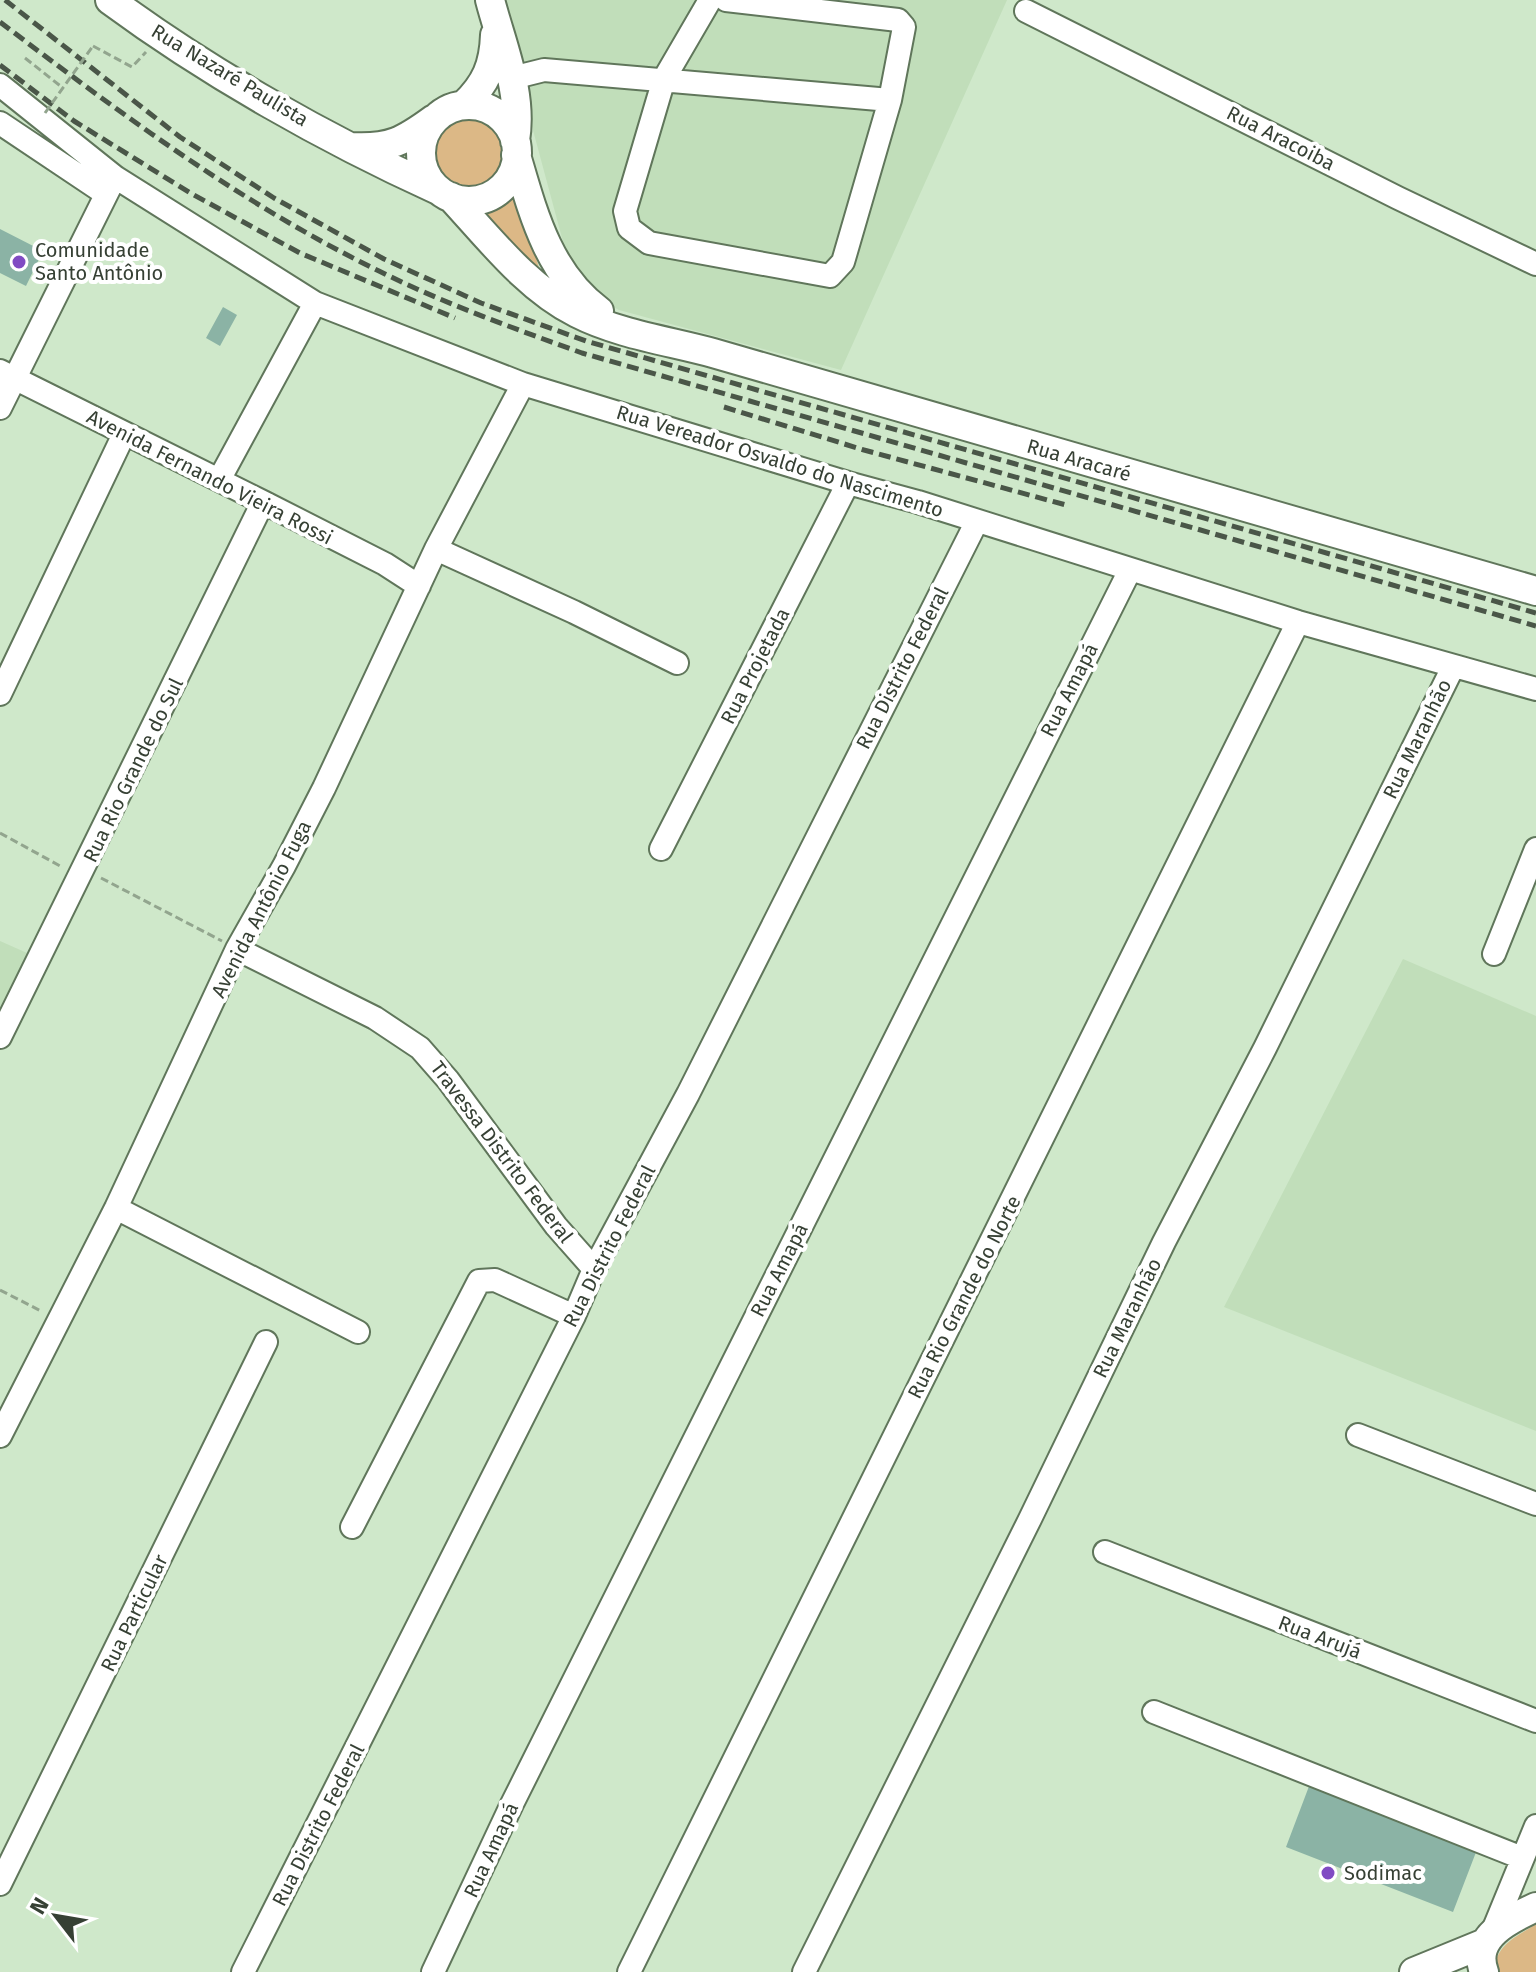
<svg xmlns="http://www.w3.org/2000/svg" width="1536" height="1972" font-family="'Fira Sans',sans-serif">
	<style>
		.built { fill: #c1deba }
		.green { fill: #dcb886 }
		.building { fill: #8bb3a5 }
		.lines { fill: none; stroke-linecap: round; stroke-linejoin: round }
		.minor-casing { stroke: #60765b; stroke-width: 26 }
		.major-casing { stroke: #60765b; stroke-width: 32 }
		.path { stroke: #92a58e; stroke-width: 3; stroke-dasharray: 8 4; stroke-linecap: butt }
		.minor { stroke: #fff; stroke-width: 22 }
		.major { stroke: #fff; stroke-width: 28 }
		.rail { stroke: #4a5648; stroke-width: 5; stroke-dasharray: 12 6; stroke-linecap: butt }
		.path-bridge { stroke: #92a58e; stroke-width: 3; stroke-dasharray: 8 4; stroke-linecap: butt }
		.poi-dot { fill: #804bc3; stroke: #fff; stroke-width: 3 }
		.labels { text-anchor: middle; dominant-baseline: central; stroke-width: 8; stroke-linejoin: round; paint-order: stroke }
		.street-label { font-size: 20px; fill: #364034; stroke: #fff }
		.poi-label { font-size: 20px; fill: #364034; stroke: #fff; text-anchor: start }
	</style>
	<rect width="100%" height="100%" fill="#cfe8ca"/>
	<path class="built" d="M498,0H1007L841,370L619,310L593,296L569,264Z
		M0,941L27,953L0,1009Z
		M1403,959L1536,1016V1431L1224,1307Z"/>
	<path class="green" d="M430 152a39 39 0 1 1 78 0a39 39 0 1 1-78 0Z
		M515,182L542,279L473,208L492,202Z
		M1536,1924V1972H1493C1498,1943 1513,1939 1536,1924Z"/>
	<path class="building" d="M0,229L43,251L26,286L0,273Z
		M223,307L237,315L220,346L206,338Z
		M1311,1781L1478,1847L1453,1912L1286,1847Z"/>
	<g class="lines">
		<g class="minor-casing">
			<path id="minor" d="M710,0L664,79L625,211L629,228L649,243L830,276L843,262L890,100L904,27L898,20L726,0
				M1026,11L1398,198L1536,264
				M512,78L544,70L890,100
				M0,85L115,177L315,303L523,384L848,483L918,502L1298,622L1536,689
				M0,123L106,194
				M0,371L263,502L385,564L419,586
				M0,408L115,177
				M219,480L315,303
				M436,549L574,612L677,663
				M0,694L124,434
				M661,849L848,483
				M237,949L375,1018L420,1048L448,1080L556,1226L594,1269
				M1494,954L1536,849
				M0,1037L263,502
				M116,1208L358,1332
				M1358,1435L1536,1504
				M0,1436L116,1208L237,949L284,866L324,788L436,549L523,384
				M352,1527L479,1281L495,1280L574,1316
				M1105,1552L1536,1721
				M1154,1712L1522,1858
				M0,1884L266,1342
				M1492,1933L1536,1826
				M243,1972L574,1316L594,1269L688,1094L977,521
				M433,1972L512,1804L1130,570
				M629,1972L1298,622
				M804,1972L1030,1519L1164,1242L1265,1048L1453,667"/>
		</g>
		<g class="major-casing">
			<path id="major" d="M110,0C209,73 326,139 438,190
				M490,0C502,46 523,93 515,141
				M464,105C486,84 494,65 495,35
				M421 153a48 48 0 1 1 96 0a48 48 0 1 1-96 0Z
				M352,147C390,149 404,141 434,119
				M516,155C533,213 548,273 599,311
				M451,197C489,238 527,288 577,313C618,334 669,341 713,353L1536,591
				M1414,1972L1485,1943
				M1484,1972C1471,1937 1510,1919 1536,1907"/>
		</g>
		<path class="path" d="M93,46L132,67L146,52
			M25,58L63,88
			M0,833L62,867
			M101,878L222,941
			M0,1290L41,1311"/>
		<use href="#minor" class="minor"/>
		<use href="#major" class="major"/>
		<path class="rail" d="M5,0L180,137L274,198L384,259L481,303L586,341L1536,613
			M0,22C120,113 243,205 379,271C445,304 513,328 582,353L1536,626
			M0,65L74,121L192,194L300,253L455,318
			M724,407L864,450L1066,505"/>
		<path class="path-bridge" d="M45,113L93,46"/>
	</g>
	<g class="poi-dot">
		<circle cx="19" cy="262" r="8"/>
		<circle cx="1328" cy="1873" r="8"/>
	</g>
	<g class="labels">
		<g class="street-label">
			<text transform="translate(230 75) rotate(31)">Rua Nazaré Paulista</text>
			<text transform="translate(1281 138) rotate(27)">Rua Aracoiba</text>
			<text transform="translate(1079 460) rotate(16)">Rua Aracaré</text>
			<text transform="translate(780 461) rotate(17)">Rua Vereador Osvaldo do Nascimento</text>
			<text transform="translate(210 477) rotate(27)">Avenida Fernando Vieira Rossi</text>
			<text transform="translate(755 666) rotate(-63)">Rua Projetada</text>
			<text transform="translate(902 668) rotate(-63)">Rua Distrito Federal</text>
			<text transform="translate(1069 690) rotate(-63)">Rua Amapá</text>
			<text transform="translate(1417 739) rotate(-64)">Rua Maranhão</text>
			<text transform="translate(133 770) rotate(-64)">Rua Rio Grande do Sul</text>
			<text transform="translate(261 909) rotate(-63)">Avenida Antônio Fuga</text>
			<text transform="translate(502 1152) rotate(53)">Travessa Distrito Federal</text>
			<text transform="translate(609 1246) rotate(-63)">Rua Distrito Federal</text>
			<text transform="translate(779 1270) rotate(-63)">Rua Amapá</text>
			<text transform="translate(964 1297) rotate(-63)">Rua Rio Grande do Norte</text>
			<text transform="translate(1127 1318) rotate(-64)">Rua Maranhão</text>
			<text transform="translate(134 1613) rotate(-64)">Rua Particular</text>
			<text transform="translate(1320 1637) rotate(21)">Rua Arujá</text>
			<text transform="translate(318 1825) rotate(-63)">Rua Distrito Federal</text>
			<text transform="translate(491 1850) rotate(-65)">Rua Amapá</text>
		</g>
		<g class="poi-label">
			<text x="35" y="250">Comunidade<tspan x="35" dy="23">Santo Antônio</tspan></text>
			<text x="1344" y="1873">Sodimac</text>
		</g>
	</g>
	<g transform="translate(56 1916) rotate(301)" stroke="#ffffff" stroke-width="6" paint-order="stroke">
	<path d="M0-6L14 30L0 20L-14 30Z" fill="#364034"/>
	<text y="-12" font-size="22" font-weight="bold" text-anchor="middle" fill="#364034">N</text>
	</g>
</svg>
